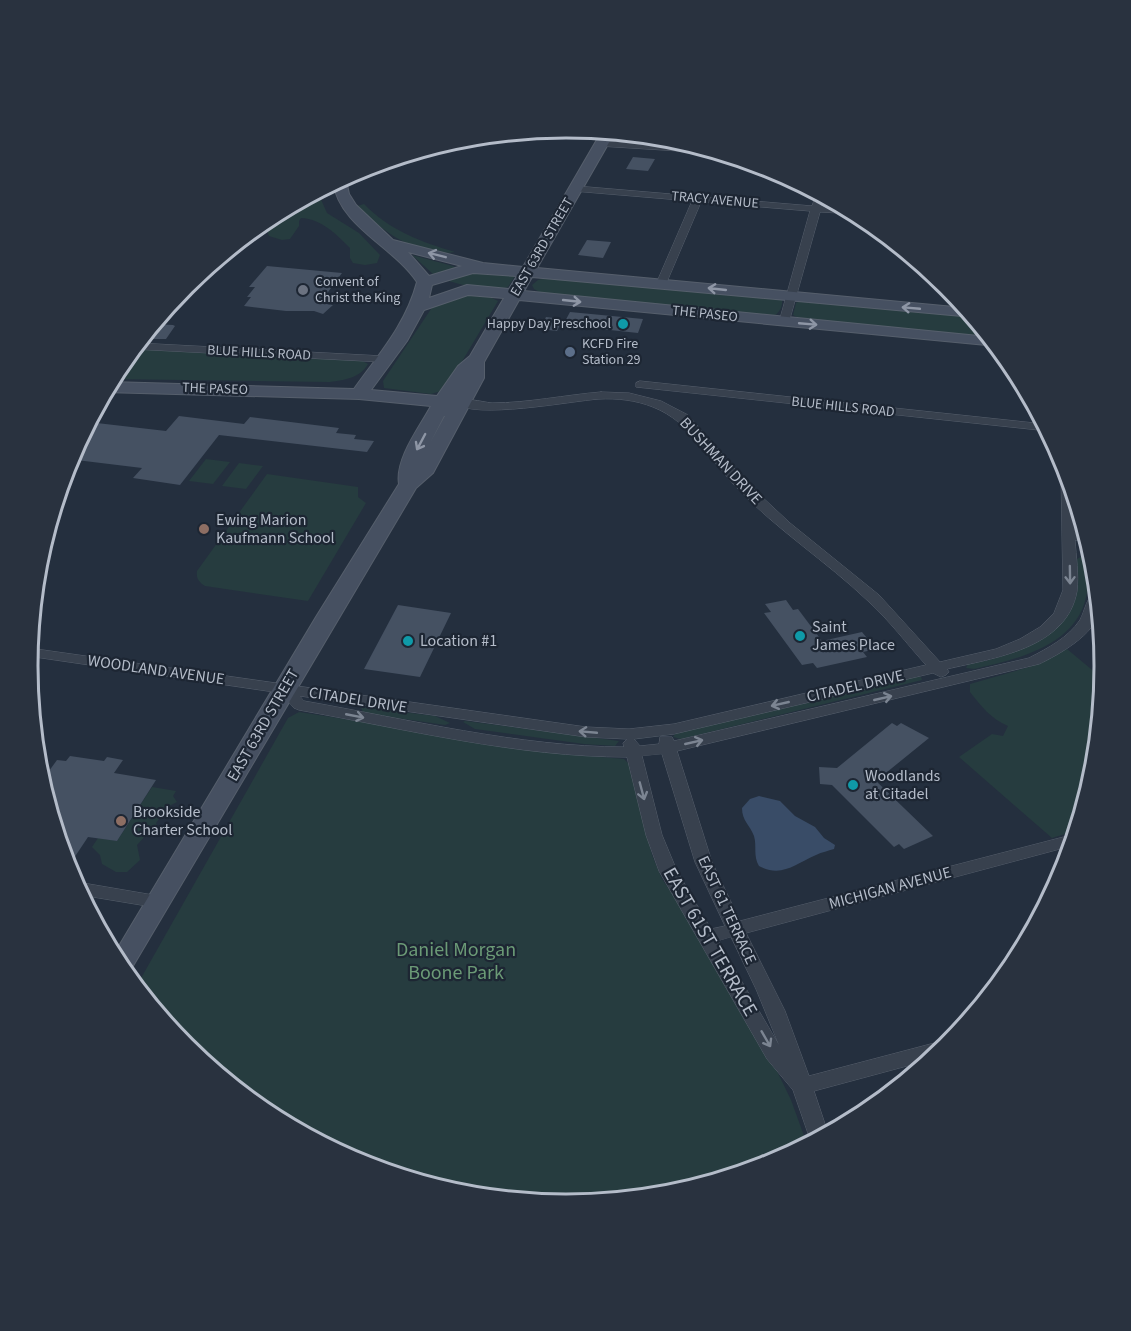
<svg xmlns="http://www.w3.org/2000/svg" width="1131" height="1331" font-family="'Source Sans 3',sans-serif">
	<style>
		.green { fill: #263c3f }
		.water { fill: #394c67 }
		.building { fill: #455162 }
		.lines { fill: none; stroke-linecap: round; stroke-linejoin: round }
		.minor-casing { stroke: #565f6c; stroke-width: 1 }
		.secondary-casing { stroke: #565f6c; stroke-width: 2 }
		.minor { fill: #38414e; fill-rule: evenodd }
		.secondary { fill: #465061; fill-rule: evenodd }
		.oneway { stroke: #8e96a5 }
		.oneway2 { stroke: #7c8592 }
		.worship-dot { fill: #6b7280; stroke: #1d2633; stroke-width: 2 }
		.culture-dot { fill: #0f9aa8; stroke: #1d2633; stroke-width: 2 }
		.service-dot { fill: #5c6f8a; stroke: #1d2633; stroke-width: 2 }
		.education-dot { fill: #8d6e63; stroke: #1d2633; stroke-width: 2 }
		.labels { text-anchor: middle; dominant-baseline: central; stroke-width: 4.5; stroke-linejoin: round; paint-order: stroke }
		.far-street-label { font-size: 14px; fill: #b4bcc9; stroke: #1d2633 }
		.far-poi-label { font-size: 14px; fill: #b4bcc9; stroke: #1d2633; text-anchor: start }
		.street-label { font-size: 16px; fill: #b4bcc9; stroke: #1d2633 }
		.poi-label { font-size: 16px; fill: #b4bcc9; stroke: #1d2633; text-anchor: start }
		.near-street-label { font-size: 20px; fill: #b4bcc9; stroke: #1d2633 }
		.near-park-label { font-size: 20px; fill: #6b9a76; stroke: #1d2633 }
		.rim { fill: none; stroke: #b4bcc9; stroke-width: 3 }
	</style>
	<rect width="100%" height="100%" fill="#242f3e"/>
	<path class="green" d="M311,194L319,195L327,213L359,233L380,255L377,263L365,265L353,263L350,258V248C337,235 322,219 301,218L299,221V226L290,239L282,240L269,236L267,231L283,212V209Z
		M364,204C389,230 421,242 455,252C418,258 382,231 357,206Z
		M412,255L453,266L456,268L433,274Z
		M477,272L513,275L515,276L508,287C491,293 464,286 446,280L448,278Z
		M549,277L782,300C783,306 779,314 773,316L543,294L534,289L532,285L538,280Z
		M469,295L490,297L498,301L445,390L431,394L384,388L383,381L433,306L460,296Z
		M800,300L971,315L990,338L802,320L793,315L796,303Z
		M132,349L361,360L368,364C360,378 345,380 330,382L111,379Z
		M206,459L230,462L213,484L189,481Z
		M239,463L263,466L246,489L222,486Z
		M267,474L358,487V497L366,503L308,601L205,586C199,582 196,579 197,571Z
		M1082,556L1087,560C1088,572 1089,585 1086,597C1076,646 1015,660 974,669L966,668L968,664C1005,659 1062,639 1075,600C1080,587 1078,572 1077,559Z
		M1067,649L1103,679L1094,771L1075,831L1052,838L959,757L992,734L1003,736L1008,726C991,719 981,706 970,692V684L1029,667Z
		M913,677H921L922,680L681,739L673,737L676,733Z
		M361,707L435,716L450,723L445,725L363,713Z
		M299,712L577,755L624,759L629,764L652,855L662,879L693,924L776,1069L791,1100L807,1144L771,1163L670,1194L565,1204L460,1194L359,1163L266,1113L184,1046L136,987L288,718Z
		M465,721L619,741L615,746L584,744L475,729L463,722Z
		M152,787L176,791L173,796L177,802L169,806L156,823L159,830L148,833L137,845L140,860L127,872H116L102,864L100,855L92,847L98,838L117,841Z"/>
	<path class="water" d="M759,796L780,801L795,816L815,827L824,838L835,845L834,849C828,851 822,852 816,855C795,864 782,878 759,866C753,856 757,846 754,836C750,825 742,821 742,808L750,799Z"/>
	<path class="building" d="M633,157L655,159L648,171L626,169Z
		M587,240L611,242L603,258L578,255Z
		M267,266L342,273L320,303L333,305L323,314L314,311H286L244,306L251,297H247L255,287H249Z
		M570,312L612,316L643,319L638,333L563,325Z
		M546,317L563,319L557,331L540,329Z
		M153,324L173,325L175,326L166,339H140Z
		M179,416L244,424L250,417L339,428L336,433L356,435L354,439L374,441L367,452L219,435L180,485L133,478L142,468L68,459L88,422L166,431Z
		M786,600L793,610L798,609L822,641L862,632L876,649L863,652L867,657L817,668L813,663L802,665L764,613L771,612L765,604Z
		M398,605L451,613L420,677L364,669Z
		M892,723L897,726L901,723L929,738L876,781L933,836L904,849L899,844L894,847L832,785L820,784L819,767L837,768Z
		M70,756L104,761L107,757L123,760L114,773L156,780L117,841L88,837L72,861L64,859L41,782L57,760L66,761Z"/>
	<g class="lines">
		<g class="minor-casing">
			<path id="minor" d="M602,141L710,149L727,154L599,146V142Z
				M576,186L812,206L817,192L824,196L821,206L847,209L858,214L820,212L789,322L784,325L779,322L810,211L701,202L666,284L661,287L656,284L692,201L573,191V187Z
				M137,343L383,356L389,359L383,362L132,349Z
				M640,381L1044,424L1048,431L636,387V383Z
				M601,392L629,393L661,401L688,415L746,482L790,523L879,595L940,662L996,649L1020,639L1040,627L1054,613L1063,590L1061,474L1062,471L1066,470L1074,496L1075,532L1085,533L1088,541L1075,540C1076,556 1079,575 1077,591C1067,649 993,658 947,669L949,672L946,675L941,677L933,673L674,734L634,739L640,746L659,744L660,737H672L674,741L1029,658C1048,648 1068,638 1080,620C1085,611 1087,594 1097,592C1097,598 1099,605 1099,611C1096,634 1058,655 1039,664L677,751L712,862L740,921L1075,834L1071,846L746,933L785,1011L809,1076L942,1041L949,1043L929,1060L814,1091L828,1133L811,1142L793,1090L767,1059L659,871L646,835L627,757C518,757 405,729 299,710L294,708L281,693L28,656L29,648L586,727L629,729L674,724L926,665C907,644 889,620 868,601C826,561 777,530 737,488C709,459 691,422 653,407C636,400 616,398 599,399C571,401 474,420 455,403C464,396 481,402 492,403C528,403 565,395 601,392ZM300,696L586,737L627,739L623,743L624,747C520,747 407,719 304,701ZM662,754L695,862L725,926L711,929L677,871L662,835L642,756ZM731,937L756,989L779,1045L718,941Z
				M77,882L159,896L165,897L168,902L165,907L159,908L81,895L74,883Z"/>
		</g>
		<g class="secondary-casing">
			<path id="secondary" d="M602,131L615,132L537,268L965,308L973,317L532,277L524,291L989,337L997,346L519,300L484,362V378L433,473L416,488L127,976L113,956L316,617L399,484C395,459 419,428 431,406L359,399L104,392L110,382L354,389C379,354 406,324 417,282C393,246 340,227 333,182L345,176L349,194L356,205L393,240L483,263L523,267ZM408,252L462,266L429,276ZM473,273L517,276L509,289L467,285L429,298L432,285ZM468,295L504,298L470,356L458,366L437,396L371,390L407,341L424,310ZM444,416H445L430,443Z"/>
		</g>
		<use href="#minor" class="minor"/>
		<use href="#secondary" class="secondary"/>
	</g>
	<defs><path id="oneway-shaft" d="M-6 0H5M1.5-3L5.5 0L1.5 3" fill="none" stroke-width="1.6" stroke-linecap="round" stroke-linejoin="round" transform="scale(1.5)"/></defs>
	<g class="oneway">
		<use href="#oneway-shaft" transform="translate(437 255) rotate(-166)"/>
		<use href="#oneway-shaft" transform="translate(717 289) rotate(-174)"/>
		<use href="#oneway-shaft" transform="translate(572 301) rotate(6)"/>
		<use href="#oneway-shaft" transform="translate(911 308) rotate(-175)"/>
		<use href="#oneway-shaft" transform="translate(808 324) rotate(5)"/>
		<use href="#oneway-shaft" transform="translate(421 442) rotate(118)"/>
	</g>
	<g class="oneway2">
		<use href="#oneway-shaft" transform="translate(1070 575) rotate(89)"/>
		<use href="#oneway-shaft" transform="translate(883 698) rotate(-13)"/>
		<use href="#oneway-shaft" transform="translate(780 704) rotate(167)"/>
		<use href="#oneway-shaft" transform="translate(355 716) rotate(11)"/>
		<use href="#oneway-shaft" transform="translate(588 732) rotate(-175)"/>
		<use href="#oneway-shaft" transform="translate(694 742) rotate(-13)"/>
		<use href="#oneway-shaft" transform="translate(642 791) rotate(75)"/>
		<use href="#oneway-shaft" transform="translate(766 1039) rotate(60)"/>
	</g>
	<circle class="worship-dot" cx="303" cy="290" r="6"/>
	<g class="culture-dot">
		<circle cx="623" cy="324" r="6"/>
		<circle cx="800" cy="636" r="6"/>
		<circle cx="408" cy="641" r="6"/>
		<circle cx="853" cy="785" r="6"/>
	</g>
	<circle class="service-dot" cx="570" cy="352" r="6"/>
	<g class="education-dot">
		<circle cx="204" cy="529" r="6"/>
		<circle cx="121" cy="821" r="6"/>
	</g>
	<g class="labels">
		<g class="far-street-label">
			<text transform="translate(715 200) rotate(5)">TRACY AVENUE</text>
			<text transform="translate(542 247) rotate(-60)">EAST 63RD STREET</text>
			<text transform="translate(705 314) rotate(6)">THE PASEO</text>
			<text transform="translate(259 353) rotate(3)">BLUE HILLS ROAD</text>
			<text transform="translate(215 389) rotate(2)">THE PASEO</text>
			<text transform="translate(843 407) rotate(6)">BLUE HILLS ROAD</text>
		</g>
		<g class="far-poi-label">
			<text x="315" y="282">Convent of<tspan x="315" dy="16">Christ the King</tspan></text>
			<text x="611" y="324" text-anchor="end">Happy Day Preschool</text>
			<text x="582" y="344">KCFD Fire<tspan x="582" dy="16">Station 29</tspan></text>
		</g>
		<g class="street-label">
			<text transform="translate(721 461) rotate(47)">BUSHMAN DRIVE</text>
			<text transform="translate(156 670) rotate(8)">WOODLAND AVENUE</text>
			<text transform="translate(855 686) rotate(-13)">CITADEL DRIVE</text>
			<text transform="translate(358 700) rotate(9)">CITADEL DRIVE</text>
			<text transform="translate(263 725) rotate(-60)">EAST 63RD STREET</text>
			<text transform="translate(890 888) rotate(-15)">MICHIGAN AVENUE</text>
			<text transform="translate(727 910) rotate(65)">EAST 61 TERRACE</text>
		</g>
		<g class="poi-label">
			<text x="216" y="520">Ewing Marion<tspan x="216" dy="18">Kaufmann School</tspan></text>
			<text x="812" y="627">Saint<tspan x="812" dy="18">James Place</tspan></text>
			<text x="420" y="641">Location #1</text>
			<text x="865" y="776">Woodlands<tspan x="865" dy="18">at Citadel</tspan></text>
			<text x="133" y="812">Brookside<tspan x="133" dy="18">Charter School</tspan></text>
		</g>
		<g class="near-street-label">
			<text transform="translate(710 942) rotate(60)">EAST 61ST TERRACE</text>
		</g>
		<g class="near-park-label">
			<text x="456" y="950">Daniel Morgan<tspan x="456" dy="23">Boone Park</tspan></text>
		</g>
	</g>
	<path d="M0 0H1131V1331H0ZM38 666a528 528 0 1 1 1056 0a528 528 0 1 1-1056 0Z" fill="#29323f" fill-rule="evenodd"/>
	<path class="rim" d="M38 666a528 528 0 1 1 1056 0a528 528 0 1 1-1056 0Z"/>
</svg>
